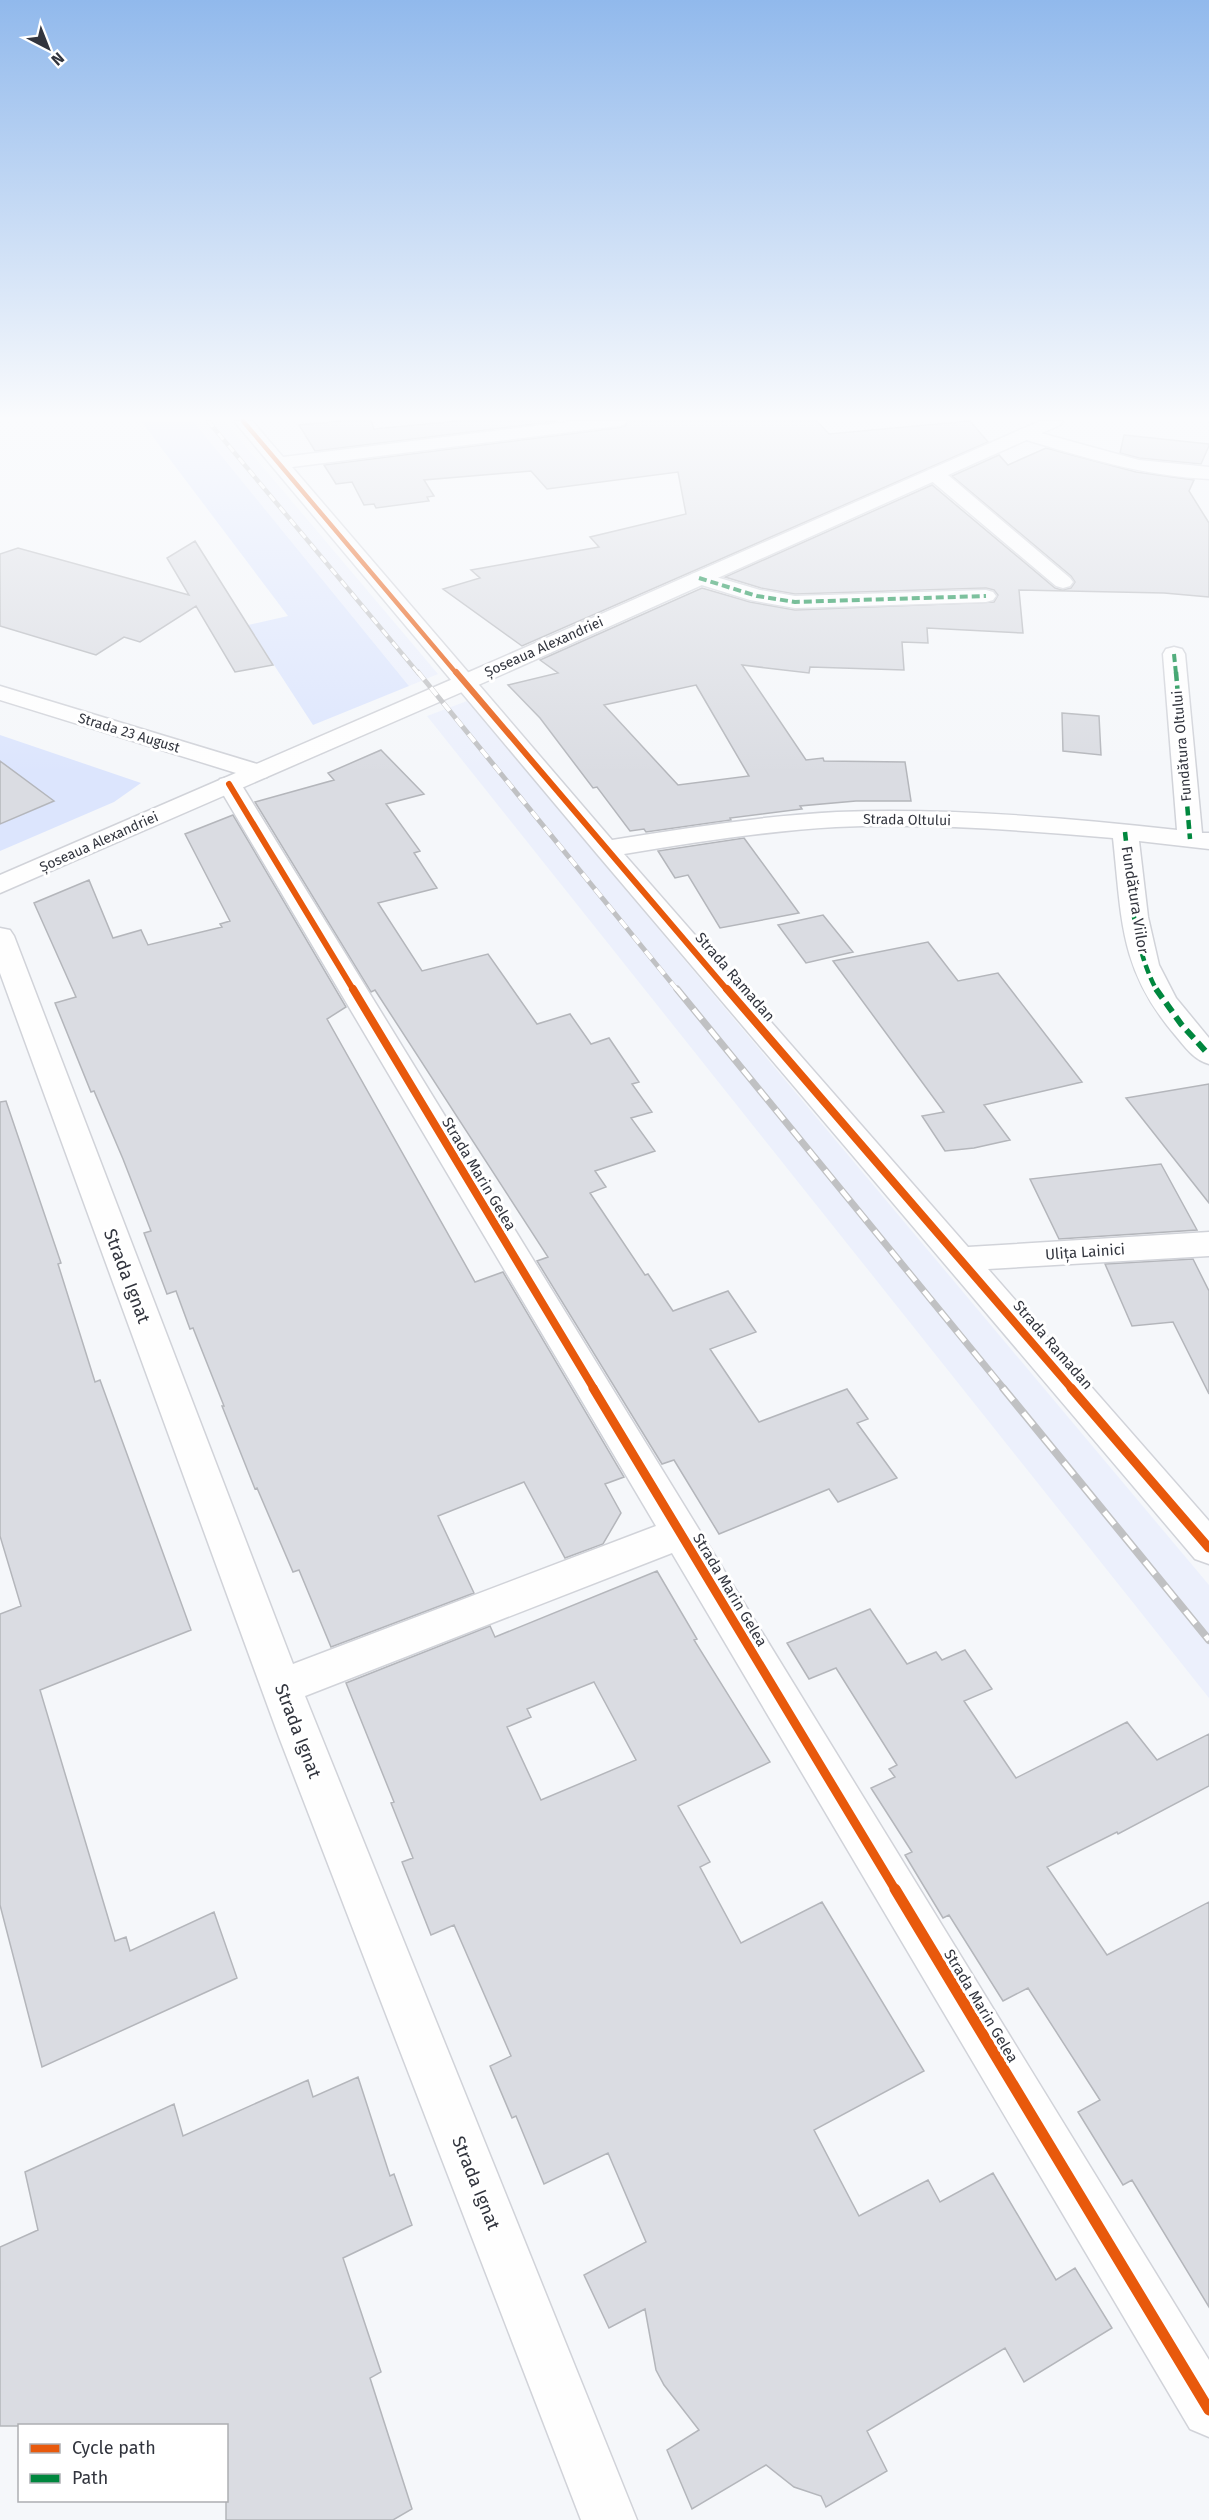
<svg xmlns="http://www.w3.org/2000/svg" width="1209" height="2520" font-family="'Fira Sans',sans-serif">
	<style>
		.built { fill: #ecf0fc }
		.green { fill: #dce5fd }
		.building { fill: #dadce2; stroke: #b4b6bb; stroke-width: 1.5; fill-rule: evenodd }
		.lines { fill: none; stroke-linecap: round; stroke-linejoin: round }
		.minor-casing { stroke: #d1d3d9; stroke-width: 3 }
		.major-casing { stroke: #d1d3d9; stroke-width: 3 }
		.minor { fill: #fefefe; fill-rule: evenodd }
		.major { fill: #fefefe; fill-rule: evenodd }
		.rail-far3-casing { stroke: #c0c1c3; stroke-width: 4.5 }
		.rail-far2-casing { stroke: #c0c1c3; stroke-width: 5 }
		.rail-far1-casing { stroke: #c0c1c3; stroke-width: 7 }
		.rail-casing { stroke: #c0c1c3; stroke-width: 8 }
		.rail-far3 { stroke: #fff; stroke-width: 3; stroke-dasharray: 8; stroke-linecap: butt }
		.rail-far2 { stroke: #fff; stroke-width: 4; stroke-dasharray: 10; stroke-linecap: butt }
		.rail-far1 { stroke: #fff; stroke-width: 4.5; stroke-dasharray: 13; stroke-linecap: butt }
		.rail { stroke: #fff; stroke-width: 5; stroke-dasharray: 16; stroke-linecap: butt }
		.quiet-far2 { stroke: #00873e; stroke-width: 4; stroke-dasharray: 8 4; stroke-linecap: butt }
		.quiet-far1 { stroke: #00873e; stroke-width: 4.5; stroke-dasharray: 9 4.5; stroke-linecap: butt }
		.quiet { stroke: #00873e; stroke-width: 6; stroke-dasharray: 11 6; stroke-linecap: butt }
		.cycleway-far4-casing { stroke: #fff; stroke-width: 7 }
		.cycleway-far3-casing { stroke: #fff; stroke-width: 9 }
		.cycleway-far2-casing { stroke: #fff; stroke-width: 11 }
		.cycleway-far1-casing { stroke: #fff; stroke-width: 13 }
		.cycleway-casing { stroke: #fff; stroke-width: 15 }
		.cycleway-far4 { stroke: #e8590c; stroke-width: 4.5 }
		.cycleway-far3 { stroke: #e8590c; stroke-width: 6 }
		.cycleway-far2 { stroke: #e8590c; stroke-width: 8 }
		.cycleway-far1 { stroke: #e8590c; stroke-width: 9 }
		.cycleway { stroke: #e8590c; stroke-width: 11 }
		.labels { text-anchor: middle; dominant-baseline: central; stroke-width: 6; stroke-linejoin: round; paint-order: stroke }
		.far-street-label { font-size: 14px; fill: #32353e; stroke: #fff }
		.street-label { font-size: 15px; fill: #32353e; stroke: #fff }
		.near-street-label { font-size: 18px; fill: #32353e; stroke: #fff }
	</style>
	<rect width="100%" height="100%" fill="#f5f7fa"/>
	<path class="built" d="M193,421H224L438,674L409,686Z
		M467,701L1209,1585V1698L427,716Z"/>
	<path class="green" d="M141,421H193L409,686L313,725L248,625L288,616Z
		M0,735L141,783L114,802L0,851V824L54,801L0,777Z"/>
	<path class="building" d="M343,421H371L374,429L458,421H558L315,451L299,425Z
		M628,421H817L829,434L970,421L988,442L522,646L443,589L480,578L471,570L599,547L590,537L686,514L678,472L547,489L531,471L424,480L434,496L427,497L429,501L376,508L374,504L364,505L352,482L336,484L324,465L617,428L625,426Z
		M1124,435L1209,444V446L1201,464L1139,458L1120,453Z
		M1046,448L1136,472L1194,480L1189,491L1209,523V597L1164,593L1019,590L1023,633L927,628L928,643L902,642L904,670L810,667L809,673L742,665L806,760L823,758L824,761L905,762L911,801H856L800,806L802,809L730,818L731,820L646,832L644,829L630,831L597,787L593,788L540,718L508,685L558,673L540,660L702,588L750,602L795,610L994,602L998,595L994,590L986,588L795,594L761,588L725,577L932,485L1055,588L1062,590L1071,588L1075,582L1071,576L952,476L999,455L1008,465ZM696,685L749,776L678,785L604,705Z
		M195,541L273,665L235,672L196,606L140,642L124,637L96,655L0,626V554L18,548L189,595L167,558Z
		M1062,713L1099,716L1101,755L1063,751Z
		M381,750L424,794L386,804L420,851L414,853L437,888L378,903L422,971L488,954L537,1024L570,1014L591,1044L609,1038L639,1082L632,1084L652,1112L631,1118L655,1151L595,1171L606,1187L590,1193L645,1275L648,1274L673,1311L728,1291L756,1332L710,1349L759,1422L847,1389L868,1419L857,1423L897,1478L838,1502L829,1489L719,1534L674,1460L662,1464L537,1261L548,1257L375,990L371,992L255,802L334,780L328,773Z
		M0,761L54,801L0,824Z
		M233,815L346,1007L327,1019L475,1282L503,1272L624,1477L605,1484L621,1513L603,1544L565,1558L524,1482L438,1516L474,1593L331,1647L299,1570L293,1572L257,1488L255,1489L222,1406H224L193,1328L190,1329L176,1291L167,1294L144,1233L151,1231L123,1159L94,1091L91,1092L55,1003L76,997L34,903L89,880L113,938L141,930L148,945L222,927L220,924L230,921L185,834Z
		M744,838L799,913L720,928L688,875L675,878L658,851Z
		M823,915L853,952L806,963L778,925Z
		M928,942L958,981L998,973L1082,1082L984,1105L1010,1140L974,1148L945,1151L922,1116L944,1112L833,961Z
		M1209,1084V1203L1126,1098Z
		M6,1101L61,1263L58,1264L95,1382L100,1380L191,1630L40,1690L115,1941L126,1937L130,1951L214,1912L237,1978L42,2067L0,1905V1614L21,1606L0,1536V1102Z
		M1161,1164L1197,1230L1059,1239L1030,1179Z
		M1193,1259L1209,1291V1394L1173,1322L1132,1326L1105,1264Z
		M657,1571L697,1639L694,1640L770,1762L678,1806L710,1862L700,1867L741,1943L822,1902L924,2071L814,2130L859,2216L928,2180L940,2202L993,2173L1056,2280L1075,2268L1112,2328L1024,2382L1005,2348L867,2431L887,2471L826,2507L821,2496L794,2487L766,2465L692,2509L667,2450L699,2430L664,2385L656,2370L645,2309L609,2328L584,2275L646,2242L608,2153L544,2184L516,2116L512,2118L490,2066L511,2056L454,1925L431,1935L402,1862L413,1858L391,1803L394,1802L346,1683L490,1626L495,1637ZM594,1682L636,1760L541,1800L507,1727L531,1717L527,1709Z
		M870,1609L907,1664L936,1652L942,1660L965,1650L992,1689L964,1701L1016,1778L1127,1722L1157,1760L1209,1734V1786L1118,1834L1117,1832L1047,1867L1107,1955L1209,1902V2307L1132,2180L1123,2185L1078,2112L1100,2100L1028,1988L1003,2001L949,1915L943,1918L905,1855L912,1852L871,1788L895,1777L889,1769L897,1765L836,1668L809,1679L787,1643Z
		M358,2077L390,2176L394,2174L412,2225L343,2258L381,2372L370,2378L412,2509L393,2520H226V2426H0V2247L38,2230L25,2172L174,2104L183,2136L308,2080L313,2097Z"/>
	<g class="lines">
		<g class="minor-casing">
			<path id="minor" d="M234,421H252L283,457L575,421H626L623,425L617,426L292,467L612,840C687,828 762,816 837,812C950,808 1064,817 1177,830L1163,654L1166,649L1174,647L1182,649L1185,654L1202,833H1209V849L1139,841L1148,917L1159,965L1176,998L1209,1038V1064C1194,1060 1185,1047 1175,1035C1119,969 1122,919 1113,838C1021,830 928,823 836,827C765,831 694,842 624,854L968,1247L1209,1232V1256L988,1269L1209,1521V1564L1195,1559L597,854Z
				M1026,429L1139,460L1209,467V479C1143,476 1082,457 1020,438L1017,434L1020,430Z
				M935,468L942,470L1070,578L1073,582L1070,586L1063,588L1056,586L928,478L926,474L928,470Z
				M699,572L760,590L795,596L986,590L993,592L996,596L993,600L986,602L795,608L750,600L692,582L689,578L692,574Z
				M0,686L267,767L270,772L267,777L258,779L249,777L0,700Z
				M229,777L238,779L241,784L1209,2360V2437L1190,2429L672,1553L305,1696L637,2520H581L279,1737L0,973V928L10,930L14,936L293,1664L656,1526L217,784L220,779Z"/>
		</g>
		<g class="major-casing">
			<path id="major" d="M1040,421H1063L1060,425L492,679L0,893V875L476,669Z"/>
		</g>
		<use href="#minor" class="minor"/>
		<use href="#major" class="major"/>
		<g class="rail-far3-casing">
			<path id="rail-far3" d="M208,421L419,674"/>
		</g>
		<g class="rail-far2-casing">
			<path id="rail-far2" d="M418,672L678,991"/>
		</g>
		<g class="rail-far1-casing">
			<path id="rail-far1" d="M677,989L1004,1389"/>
		</g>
		<g class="rail-casing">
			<path id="rail" d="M1003,1388L1209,1640"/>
		</g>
		<use href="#rail-far3" class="rail-far3"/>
		<use href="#rail-far2" class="rail-far2"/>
		<use href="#rail-far1" class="rail-far1"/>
		<use href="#rail" class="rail"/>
		<path class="quiet-far2" d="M699,578L757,596L795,602L986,596
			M1174,654L1176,674"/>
		<path class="quiet-far1" d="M1176,672L1190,839
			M1125,832C1131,885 1131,943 1157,991"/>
		<path class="quiet" d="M1156,989L1181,1024L1209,1055"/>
		<g class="cycleway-far4-casing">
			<path id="cycleway-far4" d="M243,421L457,674"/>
		</g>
		<g class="cycleway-far3-casing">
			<path id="cycleway-far3" d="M456,672L728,991
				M229,784L354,991"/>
		</g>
		<g class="cycleway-far2-casing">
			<path id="cycleway-far2" d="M353,989L594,1389
				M727,989L1072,1389"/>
		</g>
		<g class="cycleway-far1-casing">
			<path id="cycleway-far1" d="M593,1388L896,1891
				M1071,1388L1209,1548"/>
		</g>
		<g class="cycleway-casing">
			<path id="cycleway" d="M895,1889L1209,2410"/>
		</g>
		<use href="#cycleway-far4" class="cycleway-far4"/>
		<use href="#cycleway-far3" class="cycleway-far3"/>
		<use href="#cycleway-far2" class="cycleway-far2"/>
		<use href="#cycleway-far1" class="cycleway-far1"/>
		<use href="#cycleway" class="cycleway"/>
	</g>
	<linearGradient id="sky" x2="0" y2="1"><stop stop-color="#91b9ec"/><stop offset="0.54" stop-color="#fafbfd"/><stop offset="1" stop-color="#fafbfd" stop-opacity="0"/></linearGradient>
	<rect width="1209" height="774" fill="url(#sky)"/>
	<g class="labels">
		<g class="far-street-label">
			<text transform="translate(544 647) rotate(-24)">Șoseaua Alexandriei</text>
			<text transform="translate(129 733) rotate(17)">Strada 23 August</text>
			<text transform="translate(1182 746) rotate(-95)">Fundătura Oltului</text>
			<text transform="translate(907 820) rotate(1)">Strada Oltului</text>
			<text transform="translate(99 842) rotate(-24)">Șoseaua Alexandriei</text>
		</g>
		<g class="street-label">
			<text transform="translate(1135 900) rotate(81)">Fundătura Viilor</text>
			<text transform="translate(735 977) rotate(49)">Strada Ramadan</text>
			<text transform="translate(479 1174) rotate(59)">Strada Marin Gelea</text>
			<text transform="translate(1085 1252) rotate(-4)">Ulița Lainici</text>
			<text transform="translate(1053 1345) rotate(49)">Strada Ramadan</text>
			<text transform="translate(730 1590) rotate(59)">Strada Marin Gelea</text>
			<text transform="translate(981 2006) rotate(59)">Strada Marin Gelea</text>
		</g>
		<g class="near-street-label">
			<text transform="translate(127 1276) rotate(69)">Strada Ignat</text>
			<text transform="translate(298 1731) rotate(69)">Strada Ignat</text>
			<text transform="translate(476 2183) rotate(68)">Strada Ignat</text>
		</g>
	</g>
	<rect x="18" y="2424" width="210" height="78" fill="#ffffff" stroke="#adaeb2" stroke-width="1.5"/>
	<rect x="30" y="2444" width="30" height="9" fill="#e8590c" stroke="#adaeb2" stroke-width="1.5"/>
	<text x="72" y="2454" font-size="18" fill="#32353e">Cycle path</text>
	<rect x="30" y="2474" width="30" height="9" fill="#00873e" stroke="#adaeb2" stroke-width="1.5"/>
	<text x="72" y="2484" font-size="18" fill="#32353e">Path</text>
	<g transform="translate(48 48) rotate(138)" stroke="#ffffff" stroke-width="4.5" paint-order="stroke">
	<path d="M0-4.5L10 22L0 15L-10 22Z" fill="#32353e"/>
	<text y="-9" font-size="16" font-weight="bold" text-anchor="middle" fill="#32353e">N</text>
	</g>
</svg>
